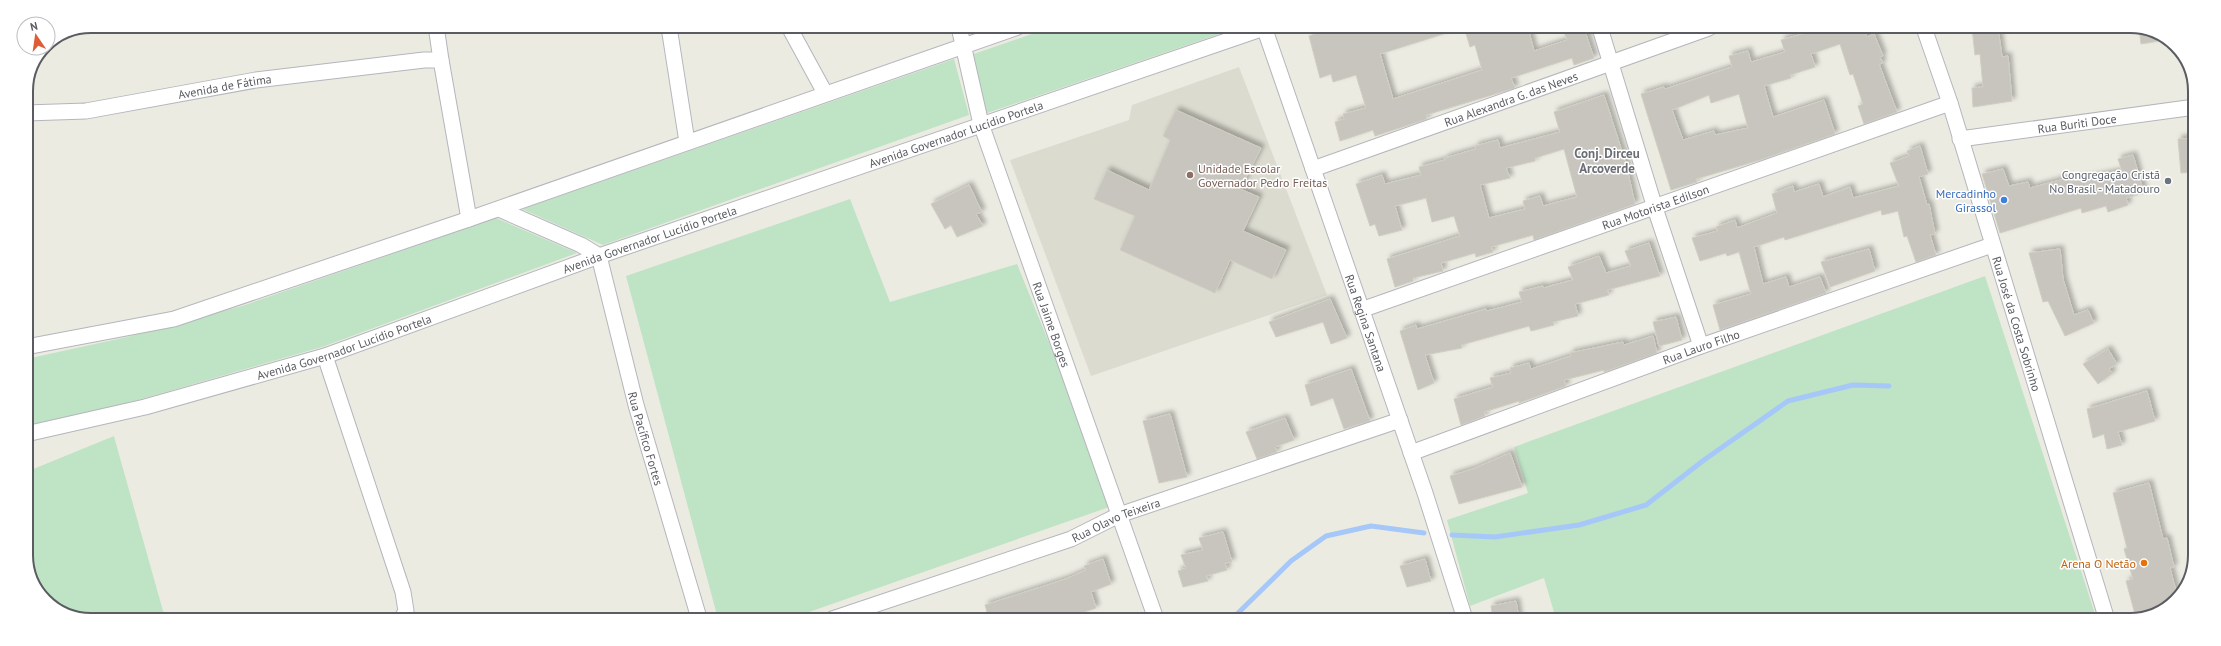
<svg xmlns="http://www.w3.org/2000/svg" width="2221" height="646" font-family="'PT Sans',sans-serif">
	<style>
		.education { fill: #dcdbd0 }
		.green { fill: #bfe3c5 }
		.lines { fill: none; stroke-linecap: round; stroke-linejoin: round }
		.stream { stroke: #a5c8f9; stroke-width: 5 }
		.building { fill: #c8c5bf; stroke: #d0cec1; fill-rule: evenodd; filter: url(#shadow) }
		.minor-casing { stroke: #b4b6bc; stroke-width: 17 }
		.minor { stroke: #fff; stroke-width: 15 }
		.education-dot { fill: #8d6e63; stroke: #fff; stroke-width: 1.5 }
		.worship-dot { fill: #6b7280; stroke: #fff; stroke-width: 1.5 }
		.shop-dot { fill: #3f7fe0; stroke: #fff; stroke-width: 1.5 }
		.food-dot { fill: #e8710a; stroke: #fff; stroke-width: 1.5 }
		.labels { text-anchor: middle; dominant-baseline: central; stroke-width: 3; stroke-linejoin: round; paint-order: stroke }
		.street-label { font-size: 12px; fill: #5a5c62; stroke: #fff }
		.education-label { font-size: 12px; fill: #785e54; stroke: #fff; text-anchor: start }
		.worship-label { font-size: 12px; fill: #5b616d; stroke: #fff; text-anchor: end }
		.shop-label { font-size: 12px; fill: #366cbe; stroke: #fff; text-anchor: end }
		.food-label { font-size: 12px; fill: #c56008; stroke: #fff; text-anchor: end }
		.neighbourhood-label { font-size: 13px; font-weight: bold; fill: #6b6e74; stroke: #fff }
		.rim { fill: none; stroke: #5a5c62; stroke-width: 2 }
	</style>
	<defs>
		<filter id="shadow"><feDropShadow dx="3.5" dy="-3.5" stdDeviation="2" flood-color="#0004"/></filter>
	</defs>
	<rect width="100%" height="100%" fill="#ecebe2"/>
	<path class="education" d="M1239,67L1327,295L1091,376L1010,160L1129,120L1132,105Z"/>
	<path class="green" d="M1052,27H1240L987,113L965,57Z
		M954,59L969,115L603,245L522,209Z
		M850,199L890,302L1017,264L1115,505L789,619H718L626,276Z
		M496,218L577,253L322,347L124,404L26,426V359L127,337L242,306Z
		M1985,276L2097,620L1556,619L1544,578L1470,606L1447,520L1528,493L1514,447Z
		M114,436L120,458L165,618H74L42,598L26,559V472Z"/>
	<g class="lines">
		<path class="stream" d="M1452,535L1495,537L1579,525L1646,505L1704,460L1788,401L1853,385L1889,386
			M1232,619L1291,561L1326,536L1371,526L1424,533"/>
	</g>
	<path class="building" d="M1333,27H1453V31L1380,54L1393,99L1482,70L1475,45L1470,47L1464,27L1528,28L1534,51L1567,40L1564,32L1584,28L1594,58L1574,65L1572,58L1511,78L1515,88L1426,115L1427,119L1375,136L1373,130L1340,141L1335,122L1344,119L1343,114L1366,108L1356,75L1333,82L1331,74L1320,78L1309,36Z
		M1812,28H1863L1867,37L1874,34L1883,56L1880,57L1883,63L1879,64L1897,112L1864,124L1858,106L1863,104L1853,74L1850,75L1840,44L1811,54L1815,67L1790,75L1791,78L1764,86L1773,117L1824,100L1835,134L1760,160L1696,179L1697,182L1671,190L1641,94L1664,87L1665,89L1732,67L1729,56L1748,51L1751,62L1785,52L1781,40L1813,31ZM1739,94L1748,128L1715,135L1714,131L1683,140L1672,110L1709,95L1711,103Z
		M1972,28H1998L2002,57L2008,56L2012,101L1973,107L1972,88L1983,87L1980,54L1975,55Z
		M2139,28H2147L2165,40L2141,44Z
		M1604,95L1626,164L1635,204L1534,240L1533,235L1491,247L1493,252L1476,257L1475,253L1441,263L1443,271L1413,278V281L1395,287L1387,259L1460,236L1454,216L1432,222L1426,198L1395,206L1402,230L1379,236L1375,224L1370,226L1356,184L1382,175L1385,184L1421,175L1419,167L1445,160V158L1476,149L1475,146L1498,140L1500,148L1560,132L1554,112ZM1564,149L1577,197L1543,206L1540,196L1523,201L1525,209L1489,218L1480,185L1510,178L1506,168L1535,161V158Z
		M1176,110L1261,148L1240,189L1259,197L1243,231L1286,250L1272,279L1230,260L1215,293L1120,250L1135,216L1094,199L1107,170L1149,190L1170,140L1163,136Z
		M2193,138L2194,172L2181,173L2178,139Z
		M1920,146L1928,174L1919,177L1927,205L1929,204L1935,234L1930,235L1936,255L1916,262L1907,236L1904,237L1898,211L1882,215L1881,210L1785,240L1784,237L1754,247L1763,284L1786,277L1789,287L1820,277L1826,293L1720,330L1713,305L1751,294L1739,252L1727,256L1726,253L1700,261L1692,238L1718,231L1716,227L1735,220L1737,228L1777,213L1772,194L1793,186L1794,192L1819,184L1823,197L1850,187L1853,198L1899,186L1890,163L1909,156L1907,151Z
		M2133,155L2144,193L2126,198L2128,205L2108,212L2106,206L2082,213L2081,208L2000,233L1982,174L2003,169L2009,186L2028,182L2030,188L2068,178L2069,182L2122,171L2118,159Z
		M969,185L982,212L976,214L983,226L957,237L951,225L945,229L931,204Z
		M1649,243L1660,276L1607,290L1609,295L1575,304L1578,316L1553,322L1554,325L1531,331L1529,326L1461,345L1462,348L1425,355L1434,383L1418,390L1400,331L1416,325L1417,329L1486,309L1487,311L1522,302L1519,292L1543,286V288L1573,280L1568,267L1599,256L1606,273L1631,266L1625,251Z
		M1869,249L1875,271L1830,287L1821,262Z
		M2060,249L2063,279L2074,315L2088,310L2094,323L2065,336L2048,301L2043,302L2029,253Z
		M1330,299L1347,338L1331,344L1323,322L1276,337L1269,322Z
		M1676,317L1682,340L1659,346L1653,322Z
		M1653,336L1657,353L1604,372V370L1564,380L1566,386L1519,403V401L1484,412L1485,416L1461,425L1454,399L1493,387L1490,378L1511,373L1510,368L1529,363L1531,369L1571,356L1570,353L1623,342L1624,345Z
		M2108,349L2117,364L2109,369L2113,373L2098,384L2083,364Z
		M1351,369L1370,421L1344,429L1333,398L1311,406L1305,385Z
		M2147,391L2155,421L2118,432L2122,445L2107,449L2104,434L2093,438L2087,409Z
		M1170,414L1187,477L1159,483L1143,421Z
		M1285,418L1294,440L1275,447L1277,452L1257,459L1246,432Z
		M1510,453L1522,487L1459,504L1450,476L1473,469Z
		M2149,483L2163,539L2167,538L2174,567L2170,568L2177,595L2170,606L2136,618L2126,581L2133,579L2124,549L2127,548L2113,493Z
		M1223,532L1232,562L1225,563L1227,570L1206,576L1208,581L1183,587L1178,571L1186,568L1181,555L1203,550L1199,538Z
		M1103,559L1111,584L1091,592L1096,608L1063,619H989L985,605L1066,579L1086,570L1084,566Z
		M1425,559L1431,581L1407,587L1400,566Z
		M1516,601L1519,619H1493L1491,606Z"/>
	<g class="lines">
		<g class="minor-casing">
			<g id="minor">
				<path d="M436,26L441,60"/>
				<path d="M669,27L687,142"/>
				<path d="M789,27L825,93"/>
				<path id="s1" d="M959,27L981,124L1156,619"/>
				<path id="s2" d="M1264,27L1425,493L1465,619"/>
				<path d="M1600,28L1655,208L1701,346"/>
				<path id="s3" d="M1924,28L1950,103L2107,620"/>
				<path id="s4" d="M26,113L86,111L256,80L424,60H441L469,219"/>
				<path id="s5" d="M1960,139L2195,107"/>
				<path id="s6" d="M1313,169L1709,28"/>
				<path id="s7" d="M499,209L581,245L599,256L636,405L699,618"/>
				<path id="s8" d="M1361,310L1950,103"/>
				<path d="M26,347L174,319L469,219L1018,27"/>
				<path d="M325,356L403,592L406,611L402,618"/>
				<path id="s9" d="M26,434L145,407L325,356L599,256L1267,27"/>
				<path id="s10" d="M1411,453L1701,346L1992,245"/>
				<path id="s11" d="M832,619L1071,539L1119,515L1400,420"/>
			</g>
		</g>
		<use href="#minor" class="minor"/>
	</g>
	<circle class="education-dot" cx="1190" cy="175" r="4"/>
	<circle class="worship-dot" cx="2168" cy="181" r="4"/>
	<circle class="shop-dot" cx="2004" cy="200" r="4"/>
	<circle class="food-dot" cx="2144" cy="563" r="4"/>
	<g class="labels">
		<g class="street-label">
			<text stroke="none"><textPath href="#s4" startOffset="201">Avenida de Fátima</textPath></text>
			<text stroke="none"><textPath href="#s6" startOffset="210">Rua Alexandra G. das Neves</textPath></text>
			<text stroke="none"><textPath href="#s5" startOffset="118">Rua Buriti Doce</textPath></text>
			<text stroke="none"><textPath href="#s9" startOffset="978">Avenida Governador Lucídio Portela</textPath></text>
			<text stroke="none"><textPath href="#s8" startOffset="312">Rua Motorista Edilson</textPath></text>
			<text stroke="none"><textPath href="#s9" startOffset="654">Avenida Governador Lucídio Portela</textPath></text>
			<text stroke="none"><textPath href="#s2" startOffset="313">Rua Regina Santana</textPath></text>
			<text stroke="none"><textPath href="#s3" startOffset="310">Rua José da Costa Sobrinho</textPath></text>
			<text stroke="none"><textPath href="#s1" startOffset="312">Rua Jaime Borges</textPath></text>
			<text stroke="none"><textPath href="#s9" startOffset="330">Avenida Governador Lucídio Portela</textPath></text>
			<text stroke="none"><textPath href="#s10" startOffset="309">Rua Lauro Filho</textPath></text>
			<text stroke="none"><textPath href="#s7" startOffset="299">Rua Pacífico Fortes</textPath></text>
			<text stroke="none"><textPath href="#s11" startOffset="301">Rua Olavo Teixeira</textPath></text>
		</g>
		<g class="education-label">
			<text x="1198" y="168">Unidade Escolar<tspan x="1198" dy="14">Governador Pedro Freitas</tspan></text>
		</g>
		<g class="worship-label">
			<text x="2160" y="174">Congregação Cristã<tspan x="2160" dy="14">No Brasil - Matadouro</tspan></text>
		</g>
		<g class="shop-label">
			<text x="1996" y="193">Mercadinho<tspan x="1996" dy="14">Girassol</tspan></text>
		</g>
		<g class="food-label">
			<text x="2136" y="563">Arena O Netão</text>
		</g>
		<g class="neighbourhood-label">
			<text x="1607" y="153">Conj. Dirceu<tspan x="1607" dy="15">Arcoverde</tspan></text>
		</g>
	</g>
	<path d="M0 0H2221V646H0ZM91 33H2130A58 58 0 0 1 2188 91V555A58 58 0 0 1 2130 613H91A58 58 0 0 1 33 555V91A58 58 0 0 1 91 33Z" fill="#fff" fill-rule="evenodd"/>
	<path class="rim" d="M91 33H2130A58 58 0 0 1 2188 91V555A58 58 0 0 1 2130 613H91A58 58 0 0 1 33 555V91A58 58 0 0 1 91 33Z"/>
	<g transform="translate(36 36) rotate(347)"><circle r="19" fill="#ffffff" stroke="#bdbec0"/>
	<path d="M0-3L7 15L0 10L-7 15Z" fill="#de5c36"/>
	<text y="-6" font-size="11" font-weight="bold" text-anchor="middle" fill="#5a5c62">N</text>
	</g>
</svg>
